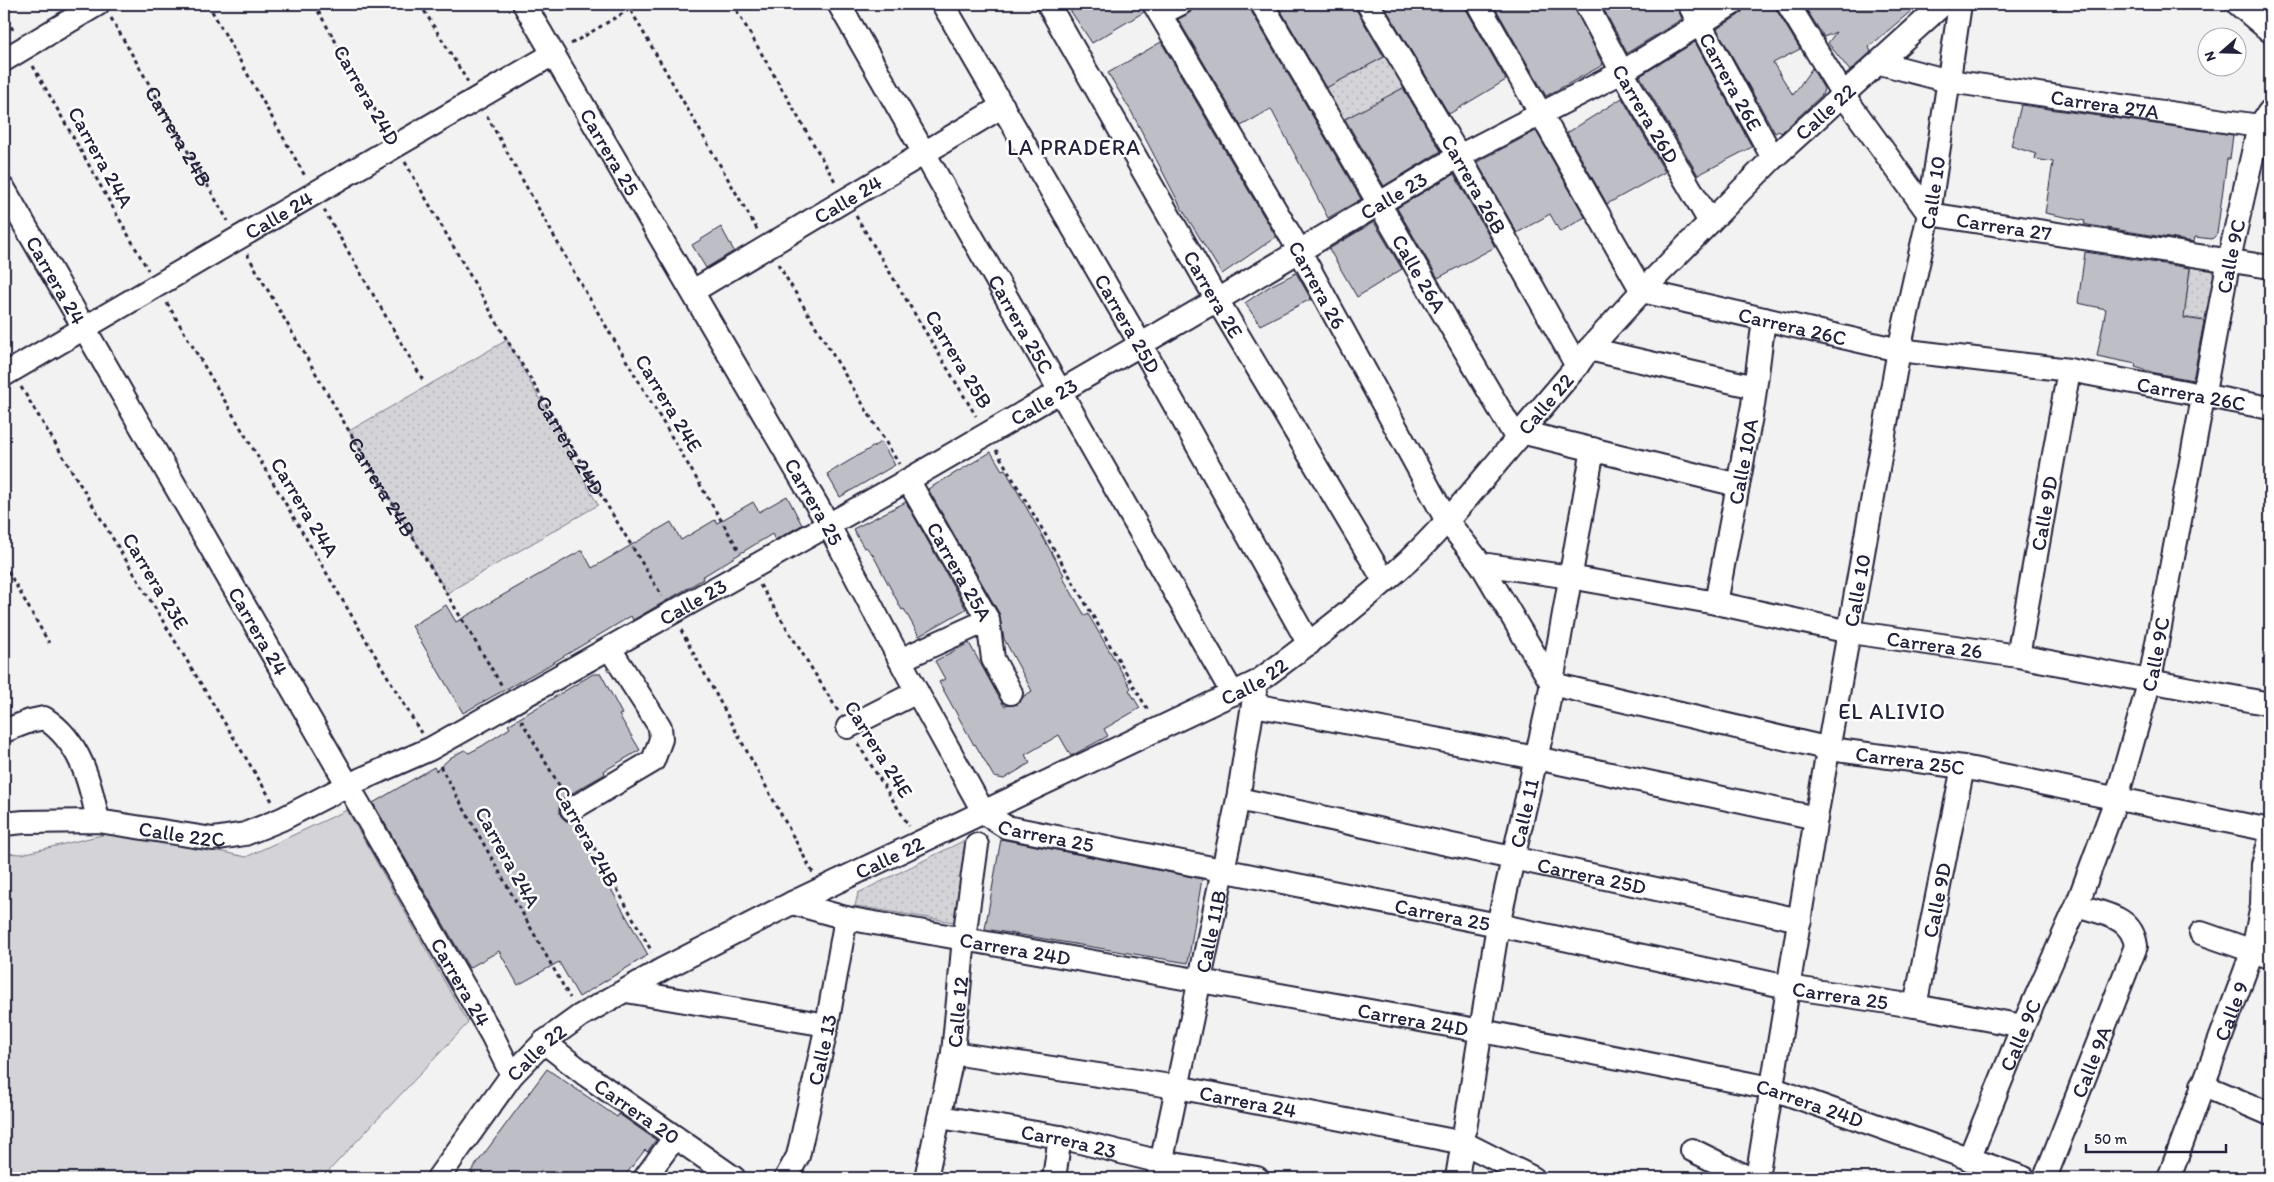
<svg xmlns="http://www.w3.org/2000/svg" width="2274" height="1182" font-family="Itim,sans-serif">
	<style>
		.grass { fill: url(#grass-dots); stroke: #7a7a8a }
		.garden { fill: #d3d3d8; stroke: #7a7a8a }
		.building { fill: #bebec6; stroke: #22223b }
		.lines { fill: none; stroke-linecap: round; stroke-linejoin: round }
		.minor-casing { stroke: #22223b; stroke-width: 26 }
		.path { stroke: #22223b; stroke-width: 3; stroke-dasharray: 4 4; stroke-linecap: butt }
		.minor { stroke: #fff; stroke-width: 22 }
		.labels { text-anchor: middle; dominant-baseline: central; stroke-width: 5; stroke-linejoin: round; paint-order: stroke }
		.street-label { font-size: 21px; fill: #22223b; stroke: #fff }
		.neighbourhood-label { font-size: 22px; letter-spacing: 1px; fill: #22223b; stroke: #fff }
	</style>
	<defs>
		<pattern id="grass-dots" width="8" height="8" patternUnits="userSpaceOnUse" patternTransform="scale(1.25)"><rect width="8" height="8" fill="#d3d3d8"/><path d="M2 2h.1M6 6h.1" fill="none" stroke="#b5b5ba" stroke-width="1.8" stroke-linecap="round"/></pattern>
	</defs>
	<rect width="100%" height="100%" fill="#f2f2f3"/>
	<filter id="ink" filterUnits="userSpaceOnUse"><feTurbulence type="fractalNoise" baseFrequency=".02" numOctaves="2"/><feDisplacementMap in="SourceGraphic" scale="10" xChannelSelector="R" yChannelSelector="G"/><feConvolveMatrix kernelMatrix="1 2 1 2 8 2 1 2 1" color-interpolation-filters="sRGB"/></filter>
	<g filter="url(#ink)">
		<path class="grass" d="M1388,55L1406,86L1374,105L1333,124L1318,92Z
			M2192,261L2219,264L2212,321L2182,317Z
			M507,340L598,505L447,593L349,431Z
			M963,841L972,850L960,923L855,906L858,893Z"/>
		<path class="garden" d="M347,810L468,1023L322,1178H4V853L22,854L123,830L246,857Z"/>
		<path class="building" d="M1066,4H1141L1144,12L1092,43Z
			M1193,4H1249L1251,11L1361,199L1328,218L1271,109L1241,126L1178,19L1191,12Z
			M1277,4H1355L1357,11L1384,57L1326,88Z
			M1383,4H1465L1467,11L1506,80L1449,114Z
			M1493,4H1573L1603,65L1546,96Z
			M1601,4H1676L1682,19L1627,53Z
			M1745,4H1775L1777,11L1800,49L1773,63L1793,95L1812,68L1824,89L1822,95L1781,133L1779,131L1775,133L1717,29L1739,15Z
			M1803,4H1919L1869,47L1871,52L1850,71L1828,43L1836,32L1824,37Z
			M1161,42L1276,237L1222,274L1182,209L1131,111L1108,73Z
			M1695,42L1752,147L1698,175L1640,76Z
			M1403,88L1441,151L1384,186L1345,119Z
			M1622,98L1665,172L1607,204L1567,133Z
			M2021,105L2233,135L2230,159H2227L2217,234L2212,239L2195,237L2194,242L2088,225L2084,224L2085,221L2045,213L2053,162L2035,159L2036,154L2011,146Z
			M1536,131L1585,217L1560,232L1550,214L1517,233L1477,162Z
			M1454,174L1495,247L1438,278L1397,208Z
			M1374,222L1402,269L1357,297L1329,249Z
			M721,227L734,251L706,268L692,245Z
			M2085,252L2190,268L2184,318L2204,321L2193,380L2155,373L2135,367L2136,364L2097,356L2106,309L2078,303Z
			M1296,273L1311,299L1260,325L1245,303L1270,286Z
			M881,442L895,465L840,497L827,474Z
			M991,452L1002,470L1005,469L1064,575L1062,576L1085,616L1088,614L1131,688L1129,690L1140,708L1104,729L1108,736L1071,756L1059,735L1025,755L1030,763L1004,779L994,777L975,744L974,745L939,682L945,679L935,661L969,643L1004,706L1018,704L1024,696L1032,691L1004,639L999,613L928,489Z
			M787,496L802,525L775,540L772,534L702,577L703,579L688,588L633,620L631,616L544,668L463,713L412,626L446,605L456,622L582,550L592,568L671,522L681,540L715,520L717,523L753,502L759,512Z
			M906,502L966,609L919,636L904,609L902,610L873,555L866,547L864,548L853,529Z
			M593,674H601L622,714L619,715L640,750L604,771L605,774L560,800L559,810L561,816L566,821L573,822L579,832L648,955L579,997L559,962L518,985L499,951L469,968L373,803L434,767L436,771L450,758L464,750L469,753L482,746L510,728L508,725Z
			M1001,839L1202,879L1188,963L985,929Z
			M547,1069L617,1117L619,1114L656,1140L647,1152L645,1150L623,1178H466Z"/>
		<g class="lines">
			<g class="minor-casing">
				<g id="minor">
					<path id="s4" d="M524,4L828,524L917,692L984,813L1006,827L1498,925L1788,987L1915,1006L2023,1026"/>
					<path id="s5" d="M839,4L1233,694"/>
					<path id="s6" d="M943,4L1141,345L1309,644"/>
					<path id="s7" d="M1048,4L1217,300L1384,580"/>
					<path id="s8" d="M1154,4L1299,250L1447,521L1481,564L1552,684L1830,749L1963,767L2270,830"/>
					<path id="s9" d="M1262,4L1517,439"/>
					<path id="s10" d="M1368,4L1459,156L1577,366"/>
					<path id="s11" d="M1478,4L1642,291L1899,350L2069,370L2270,408"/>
					<path id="s12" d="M1586,4L1622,72L1710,222"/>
					<path id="s13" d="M1689,4L1773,158"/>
					<path id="s14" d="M1788,4L1844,96L1929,214L2270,267"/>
					<path d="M2238,4L2270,31"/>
					<path d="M1160,14L1180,4"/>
					<path d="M4,60L98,4"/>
					<path id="s15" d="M1880,63L1949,81L2259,126"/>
					<path id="s16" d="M4,189L492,1035L512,1075"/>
					<path id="s17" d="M693,291L1003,106"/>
					<path d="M1589,349L1755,387"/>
					<path id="s18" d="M4,375L553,54"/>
					<path d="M1521,432L1738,485"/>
					<path id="s19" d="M908,480L988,620L993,659L1011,693"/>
					<path id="s20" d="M1481,564L1570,577L1716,603L1850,632L2018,656L2270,704"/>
					<path id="s21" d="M1716,603L1753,405L1764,319"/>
					<path id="s22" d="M2018,656L2069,370"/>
					<path d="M900,660L988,620"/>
					<path d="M1254,705L1536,758L1816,818"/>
					<path d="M848,727L917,692"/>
					<path d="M4,731L30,721L44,718C80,741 90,781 98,821"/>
					<path id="s23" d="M1238,799L1800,920"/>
					<path d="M572,809L653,761L661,739L660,727L610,649"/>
					<path id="s24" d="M4,824L24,822L98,821L213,839L245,834L282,819L348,785L430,749L908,480L1217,300L1459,156L1622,72L1732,4"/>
					<path id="s25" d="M792,903L846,918L1482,1031L1771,1088L2024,1178"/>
					<path d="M2201,933L2270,957"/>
					<path d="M626,991L827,1025"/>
					<path id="s26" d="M1915,1006L1963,767"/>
					<path id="s27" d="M544,1042L586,1075L734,1178"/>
					<path id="s28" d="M953,1053L1177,1087L1464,1143L1533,1178"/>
					<path d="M2202,1085L2270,1114"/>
					<path id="s29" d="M940,1117L1060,1137L1161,1162L1257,1178"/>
					<path d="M1692,1150L1749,1178"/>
					<path id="s30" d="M1969,1159L2023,1026L2077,905L2117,797L2150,680L2229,259L2259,126L2270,111"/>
					<path id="s31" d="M438,1178L512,1075L544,1042L580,1016L663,969L792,903L1257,682C1309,644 1360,605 1408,561C1447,524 1482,480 1517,439L1521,432L1577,366L1589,349L1642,291L1773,158L1943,4"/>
					<path d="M645,1178L675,1137"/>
					<path id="s32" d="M786,1178L798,1156L827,1025L846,918"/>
					<path id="s33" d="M926,1178L953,1053L964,938L977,845"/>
					<path d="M1054,1178L1060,1137"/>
					<path id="s34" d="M1158,1178L1238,799L1255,692"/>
					<path id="s35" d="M1457,1178L1498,925L1547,710L1593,449"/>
					<path id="s36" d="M1757,1178L1816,818L1899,350L1929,214L1960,4"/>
					<path id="s37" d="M2045,1178L2136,946C2132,915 2102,914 2077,905"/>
					<path id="s38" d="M2169,1178L2253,950L2262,906L2263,864L2270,840"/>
				</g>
			</g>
			<g class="path">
				<path d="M208,4L305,176"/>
				<path d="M314,4L386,129"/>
				<path d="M420,4L468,82"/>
				<path d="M627,4L758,231"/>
				<path d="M733,4L836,183"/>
				<path d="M4,12L14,32"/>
				<path id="s1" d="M111,18L228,221"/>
				<path d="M571,44L630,9"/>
				<path d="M33,66L148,270"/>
				<path d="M487,116L575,274L740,552"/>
				<path id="s2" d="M405,162L507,340L662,596"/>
				<path d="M324,210L424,382"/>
				<path d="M856,216L976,416"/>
				<path id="s3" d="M247,254L349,431L502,686"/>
				<path d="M778,264L899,464"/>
				<path d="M167,303L421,733"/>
				<path d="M21,387L272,801"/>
				<path d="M996,450L1149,712"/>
				<path d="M4,564L49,643"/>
				<path d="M760,585L838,711"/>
				<path d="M681,630L813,873"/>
				<path d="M521,720L563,792"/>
				<path d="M858,744L909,826"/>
				<path d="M440,766L570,998"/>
				<path d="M582,826L652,952"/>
			</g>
			<use href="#minor" class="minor"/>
		</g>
	</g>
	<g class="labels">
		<g class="street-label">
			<text stroke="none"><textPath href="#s13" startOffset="88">Carrera 26E</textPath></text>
			<text transform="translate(367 95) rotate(60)">Carrera 24D</text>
			<text stroke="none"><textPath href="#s15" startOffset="229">Carrera 27A</textPath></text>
			<text stroke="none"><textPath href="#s31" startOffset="1780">Calle 22</textPath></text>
			<text stroke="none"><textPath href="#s12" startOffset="125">Carrera 26D</textPath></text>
			<text stroke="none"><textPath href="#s1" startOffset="136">Carrera 24B</textPath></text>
			<text stroke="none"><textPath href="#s4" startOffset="171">Carrera 25</textPath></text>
			<text transform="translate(101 157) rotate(61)">Carrera 24A</text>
			<text stroke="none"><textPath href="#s10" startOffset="209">Carrera 26B</textPath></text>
			<text stroke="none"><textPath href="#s36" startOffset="1001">Calle 10</textPath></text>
			<text stroke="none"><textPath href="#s24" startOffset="1558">Calle 23</textPath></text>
			<text stroke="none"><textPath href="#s17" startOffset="180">Calle 24</textPath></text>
			<text stroke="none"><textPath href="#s18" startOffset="318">Calle 24</textPath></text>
			<text stroke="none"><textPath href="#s14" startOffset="329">Carrera 27</textPath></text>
			<text stroke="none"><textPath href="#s30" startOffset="944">Calle 9C</textPath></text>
			<text stroke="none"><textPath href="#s9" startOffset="312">Calle 26A</textPath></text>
			<text stroke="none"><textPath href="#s16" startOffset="105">Carrera 24</textPath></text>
			<text stroke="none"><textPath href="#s8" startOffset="325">Carrera 26</textPath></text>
			<text stroke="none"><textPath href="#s7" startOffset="334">Carrera 2E</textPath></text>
			<text stroke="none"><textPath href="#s5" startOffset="368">Carrera 25C</textPath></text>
			<text stroke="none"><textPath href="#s6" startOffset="369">Carrera 25D</textPath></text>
			<text stroke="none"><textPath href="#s11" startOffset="485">Carrera 26C</textPath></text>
			<text transform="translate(959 359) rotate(59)">Carrera 25B</text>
			<text stroke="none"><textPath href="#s11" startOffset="890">Carrera 26C</textPath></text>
			<text stroke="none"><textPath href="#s24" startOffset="1152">Calle 23</textPath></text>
			<text transform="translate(669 403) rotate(59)">Carrera 24E</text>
			<text stroke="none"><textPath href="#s31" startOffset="1375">Calle 22</textPath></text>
			<text stroke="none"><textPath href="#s2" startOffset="328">Carrera 24D</textPath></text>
			<text stroke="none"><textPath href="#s21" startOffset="144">Calle 10A</textPath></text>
			<text stroke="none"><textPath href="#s3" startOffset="269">Carrera 24B</textPath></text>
			<text stroke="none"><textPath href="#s4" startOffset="576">Carrera 25</textPath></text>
			<text transform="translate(305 507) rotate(59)">Carrera 24A</text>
			<text stroke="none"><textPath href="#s22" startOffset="145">Calle 9D</textPath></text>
			<text stroke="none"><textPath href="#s19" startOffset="105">Carrera 25A</textPath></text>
			<text transform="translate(156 581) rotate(59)">Carrera 23E</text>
			<text stroke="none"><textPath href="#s36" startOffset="596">Calle 10</textPath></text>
			<text stroke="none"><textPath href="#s24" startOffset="748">Calle 23</textPath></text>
			<text stroke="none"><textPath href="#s16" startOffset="510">Carrera 24</textPath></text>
			<text stroke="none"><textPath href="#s20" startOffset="461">Carrera 26</textPath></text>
			<text stroke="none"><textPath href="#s30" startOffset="539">Calle 9C</textPath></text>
			<text stroke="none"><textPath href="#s31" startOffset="970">Calle 22</textPath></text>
			<text transform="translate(879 749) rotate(58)">Carrera 24E</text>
			<text stroke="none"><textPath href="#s8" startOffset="1155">Carrera 25C</textPath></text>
			<text stroke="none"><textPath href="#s35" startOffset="371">Calle 11</textPath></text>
			<text stroke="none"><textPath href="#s24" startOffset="179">Calle 22C</textPath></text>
			<text stroke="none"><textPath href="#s4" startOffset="998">Carrera 25</textPath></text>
			<text transform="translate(587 836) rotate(61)">Carrera 24B</text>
			<text transform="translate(508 857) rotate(61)">Carrera 24A</text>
			<text stroke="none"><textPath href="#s31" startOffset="565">Calle 22</textPath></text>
			<text stroke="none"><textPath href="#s23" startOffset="362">Carrera 25D</textPath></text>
			<text stroke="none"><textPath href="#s26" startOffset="108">Calle 9D</textPath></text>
			<text stroke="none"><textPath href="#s4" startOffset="1402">Carrera 25</textPath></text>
			<text stroke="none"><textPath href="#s34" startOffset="252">Calle 11B</textPath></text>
			<text stroke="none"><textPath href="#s25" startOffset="228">Carrera 24D</textPath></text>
			<text stroke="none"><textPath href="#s16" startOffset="915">Carrera 24</textPath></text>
			<text stroke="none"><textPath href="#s4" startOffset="1808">Carrera 25</textPath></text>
			<text stroke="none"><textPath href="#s38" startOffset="178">Calle 9</textPath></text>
			<text stroke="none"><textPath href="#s33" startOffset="169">Calle 12</textPath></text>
			<text stroke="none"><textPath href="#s25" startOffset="632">Carrera 24D</textPath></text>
			<text stroke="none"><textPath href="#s30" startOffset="134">Calle 9C</textPath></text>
			<text stroke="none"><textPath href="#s32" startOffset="134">Calle 13</textPath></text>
			<text stroke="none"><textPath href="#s31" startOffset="160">Calle 22</textPath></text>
			<text stroke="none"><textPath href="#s37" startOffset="125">Calle 9A</textPath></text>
			<text stroke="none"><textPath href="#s28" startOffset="299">Carrera 24</textPath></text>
			<text stroke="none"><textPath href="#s25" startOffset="1038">Carrera 24D</textPath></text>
			<text stroke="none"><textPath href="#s27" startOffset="116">Carrera 20</textPath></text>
			<text stroke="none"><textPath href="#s29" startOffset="131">Carrera 23</textPath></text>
		</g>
		<g class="neighbourhood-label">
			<text x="1074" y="147">LA PRADERA</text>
			<text x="1892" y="711">EL ALIVIO</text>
		</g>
	</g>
	<rect width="2274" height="1182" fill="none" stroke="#fff" stroke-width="20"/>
	<rect x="10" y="10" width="2254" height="1162" fill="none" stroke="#22223b" stroke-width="2" filter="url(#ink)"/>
	<g transform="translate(2222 52) rotate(250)"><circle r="24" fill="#ffffff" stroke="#a7a7b1"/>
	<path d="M0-4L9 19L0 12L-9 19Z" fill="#22223b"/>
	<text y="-8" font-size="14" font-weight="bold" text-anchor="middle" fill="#22223b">N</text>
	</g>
	<path d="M2086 1144v8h140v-8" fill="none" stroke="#22223b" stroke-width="2.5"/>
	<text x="2094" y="1144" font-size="15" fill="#22223b" stroke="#ffffff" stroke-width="4" paint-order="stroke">50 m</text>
</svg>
